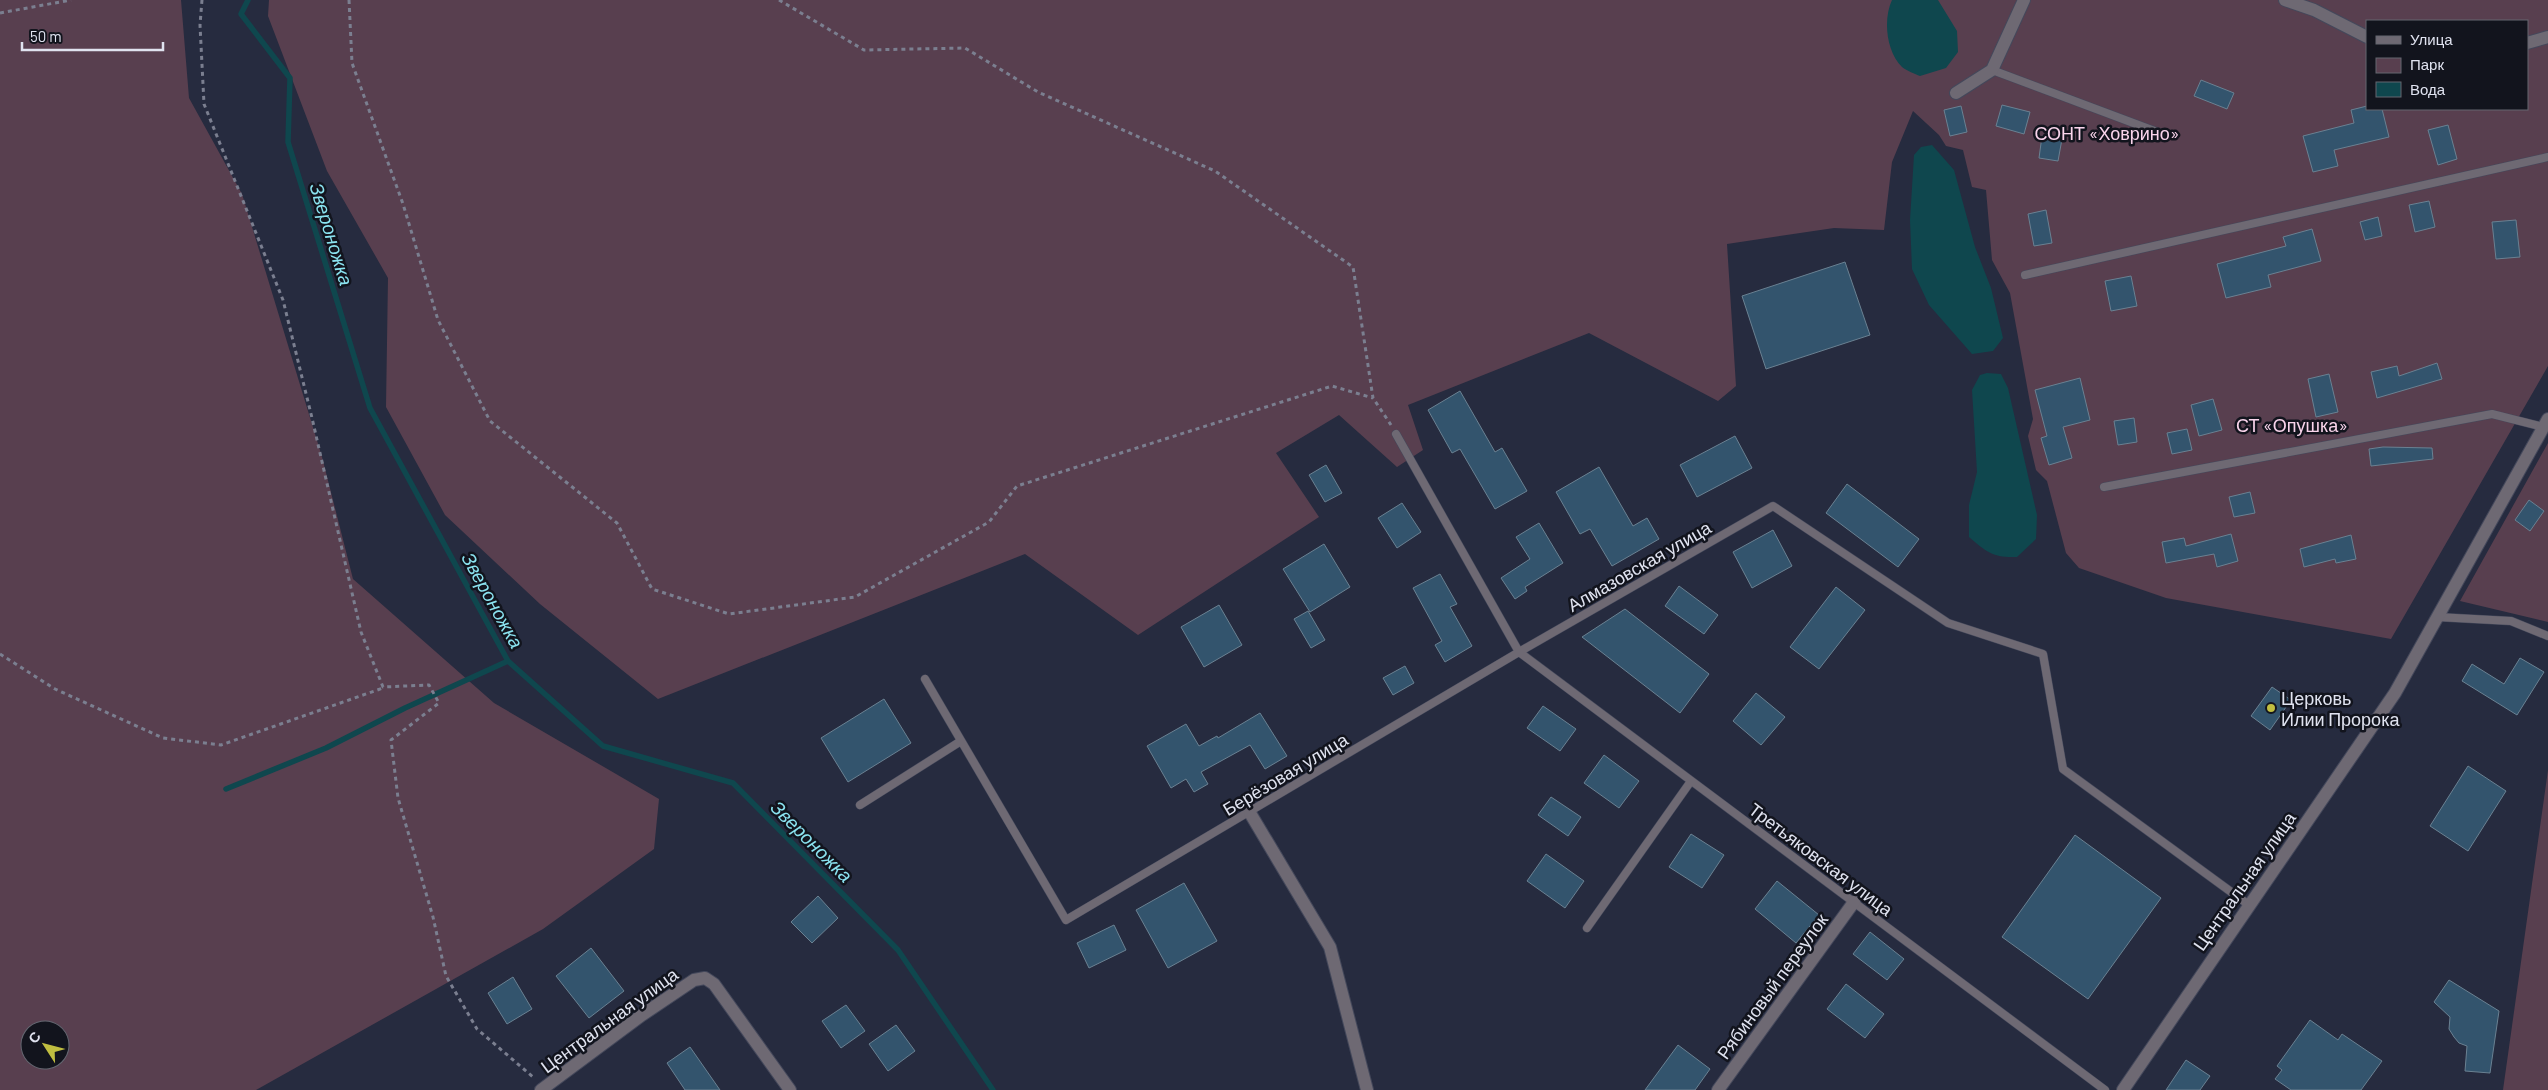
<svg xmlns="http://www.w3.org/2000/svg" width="2548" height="1090" font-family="Barlow,sans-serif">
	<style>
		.green { fill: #583f4f; fill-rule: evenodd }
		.water { fill: #0f474e }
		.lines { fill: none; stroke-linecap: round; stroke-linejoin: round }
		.stream { stroke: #0f474e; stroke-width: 5.5 }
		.building { fill: #33546d; stroke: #6a8192 }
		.service-casing { stroke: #44485b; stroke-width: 9 }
		.minor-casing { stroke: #44485b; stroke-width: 14 }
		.tertiary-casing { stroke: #44485b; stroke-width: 14 }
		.path { stroke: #7b7f90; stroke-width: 3; stroke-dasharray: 4 4; stroke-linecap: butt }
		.service { stroke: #6e6973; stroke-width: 8 }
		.minor { stroke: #6e6973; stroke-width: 12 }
		.tertiary { stroke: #6e6973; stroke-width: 12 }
		.poi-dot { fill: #c0be40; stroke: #12141d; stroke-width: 2 }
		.labels { text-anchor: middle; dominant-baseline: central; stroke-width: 5; stroke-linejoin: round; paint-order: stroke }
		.park-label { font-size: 18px; fill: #f9d4eb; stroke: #12141d }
		.street-label { font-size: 18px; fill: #e0e3f0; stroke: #12141d }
		.poi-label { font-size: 18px; fill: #e0e3f0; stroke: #12141d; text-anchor: start }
		.water-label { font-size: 19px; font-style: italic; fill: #8be3f0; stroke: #12141d }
	</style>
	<rect width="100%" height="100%" fill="#262b3f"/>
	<path class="green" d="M0,0H181L189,98L242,194L322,457L353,579L494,703L659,799L654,849L543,929L256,1090H0ZM30,1030H60V1060H30Z
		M269,0H2548V366L2391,639L2166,598L2079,568L2066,553L2047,481L2036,470L2028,436L2033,419L2010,293L1992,260L1986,190L1972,187L1963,150L1946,146L1939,135L1913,111L1892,162L1884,230L1834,228L1727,244L1736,386L1718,401L1589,333L1408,405L1423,450L1397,467L1339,415L1276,453L1319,517L1138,635L1025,554L658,699L540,604L445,515L386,407L388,278L327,171L268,16ZM2367,21H2527V109H2367Z
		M2548,443V622L2460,601Z
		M2548,770V1090H2503Z"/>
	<path class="water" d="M1892,0H1938L1957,31L1958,52L1946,68L1920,76C1915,74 1907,71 1902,67C1886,51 1883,19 1892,0Z
		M1932,145L1954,170L1975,247L1991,288L2003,338L1993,351L1972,354L1929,305L1912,269L1910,220L1914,155L1921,147Z
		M1987,373L2001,374L2008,388L2037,515L2036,539L2017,557C1994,558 1986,552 1969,537V505L1977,472L1972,390L1980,375Z"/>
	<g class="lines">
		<path class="stream" d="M248,0L241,14L290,78L288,142L370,408L508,661L603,746L733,783L898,950L993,1090
			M226,789L326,748L405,708L508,661"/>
	</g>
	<path class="building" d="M2201,80L2234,93L2227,109L2194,96Z
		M2002,105L2030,112L2024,134L1996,126Z
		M1961,106L1967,132L1950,136L1944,110Z
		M2367,106V109H2382L2389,137L2334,150L2338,166L2313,172L2303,136L2354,123L2351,110Z
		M2448,125L2457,159L2438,165L2428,130Z
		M2042,136L2062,139L2058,161L2039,158Z
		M2429,201L2435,227L2415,232L2409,205Z
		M2046,210L2052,243L2034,246L2028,214Z
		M2378,217L2382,236L2365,240L2360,222Z
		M2516,220L2520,257L2496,259L2492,222Z
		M2312,229L2321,261L2268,275L2271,287L2226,298L2217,264L2286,246L2283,237Z
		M1845,262L1870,335L1766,369L1742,296Z
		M2131,276L2137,306L2111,311L2105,281Z
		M2437,363L2442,379L2377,398L2371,372L2397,366L2399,376Z
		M2329,374L2338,412L2316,417L2308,379Z
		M2080,378L2090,420L2063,427L2072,458L2049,465L2041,438L2047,436L2035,390Z
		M1460,391L1495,452L1502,448L1527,491L1495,509L1460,449L1452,453L1428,410Z
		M2213,399L2222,430L2199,436L2191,405Z
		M2134,418L2137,442L2118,445L2114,421Z
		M2187,429L2192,450L2172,454L2167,433Z
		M1735,436L1752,468L1697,497L1680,465Z
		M2383,447L2432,448L2433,459L2371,466L2369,449Z
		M1326,465L1342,493L1325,502L1309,475Z
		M1599,467L1633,526L1647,518L1659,539L1612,566L1590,529L1580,534L1556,492Z
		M1847,484L1919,539L1898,567L1826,513Z
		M2250,492L2255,513L2234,517L2229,497Z
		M2529,500L2544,511L2530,531L2515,520Z
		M1402,503L1421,532L1397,548L1378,518Z
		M1539,523L1563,563L1525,587L1527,591L1515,599L1501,578L1530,559L1516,537Z
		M1773,530L1792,566L1752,588L1733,552Z
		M2231,534L2238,561L2217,567L2214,554L2166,563L2162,542L2184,538L2186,546Z
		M2351,535L2356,559L2336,563L2335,559L2304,567L2300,549Z
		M1324,544L1350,587L1310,612L1283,569Z
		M1440,574L1457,604L1450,607L1472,646L1445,662L1435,645L1442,641L1413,588Z
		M1679,586L1718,615L1704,634L1665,606Z
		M1836,587L1865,610L1819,669L1790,647Z
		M1219,605L1242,645L1204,667L1181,627Z
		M1625,609L1709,674L1680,713L1582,637Z
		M1308,611L1325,640L1311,648L1294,619Z
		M2520,658L2544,672L2517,715L2462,681L2472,664L2504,684Z
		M1405,666L1414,683L1393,695L1383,678Z
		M2272,687L2291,700L2270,730L2251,716Z
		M1756,693L1785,717L1761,745L1733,721Z
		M884,699L911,743L848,782L821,738Z
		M1543,706L1576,729L1560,751L1527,728Z
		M1260,713L1287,756L1265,769L1250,745L1201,772L1208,784L1194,792L1186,779L1171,788L1147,746L1186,724L1199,746L1217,736L1218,738Z
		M1604,755L1639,781L1619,808L1584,783Z
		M2468,766L2506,791L2468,851L2430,826Z
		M1551,797L1581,817L1568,836L1538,815Z
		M1691,834L1724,855L1702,888L1669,867Z
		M2075,835L2161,898L2088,999L2002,937Z
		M1546,854L1584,881L1565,908L1527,881Z
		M1777,881L1819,915L1796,943L1755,909Z
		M1184,883L1217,941L1168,968L1136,910Z
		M818,896L838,918L812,943L791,922Z
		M1114,925L1126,950L1089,968L1077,943Z
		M1870,932L1904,959L1887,980L1853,954Z
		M591,948L624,991L589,1018L556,976Z
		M513,977L532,1009L507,1024L488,993Z
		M2449,980L2499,1011L2490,1073L2465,1071L2467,1046L2459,1043L2454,1037L2449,1029L2450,1017L2434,1002Z
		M1846,984L1884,1014L1865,1038L1827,1009Z
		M846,1005L865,1031L841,1048L822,1021Z
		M2310,1020L2338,1040L2342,1034L2382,1061L2361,1090H2291L2275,1079L2282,1070L2277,1066Z
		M896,1025L915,1051L888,1071L869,1044Z
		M1678,1045L1710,1069L1695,1090H1645Z
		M690,1047L720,1090H685L667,1063Z
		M2186,1060L2210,1076L2200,1090H2166Z"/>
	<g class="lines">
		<g class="service-casing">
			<path id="service" d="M1992,70L2160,133
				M2025,275L2548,157
				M1396,434L1519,652L2105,1090
				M2104,487L2492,414L2543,427
				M2437,617L2511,621L2548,636
				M925,679L1066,920L1519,652L1773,506L1948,623L2043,654L2063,769L2249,905
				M860,805L961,741
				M1587,928L1691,781"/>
		</g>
		<g class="minor-casing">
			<path id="minor" d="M2285,0L2314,10L2367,37
				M2527,43L2548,37
				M1956,93L1992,70L2024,0
				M1250,813L1330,947L1367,1090
				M541,1090L642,1015L694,980L705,978L714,984L790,1090
				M1718,1090L1854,902"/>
		</g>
		<g class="tertiary-casing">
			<path id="tertiary" d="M2123,1090L2395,693L2548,419"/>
		</g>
		<path class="path" d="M202,0L200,25L204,104L283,300L312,418L361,632L383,687L429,685L439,703L391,740L398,798L433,917L446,976L477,1029L533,1077
			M349,0L352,63L403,204L438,320L490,421L617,523L652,589L729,614L855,597L989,522L1017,486L1332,386L1373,398
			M779,0L864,50L965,48L1038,92L1215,171L1353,267L1373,398L1391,425
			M0,13L71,0
			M0,654L55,689L163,738L221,745L383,688"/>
		<use href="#service" class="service"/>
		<use href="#minor" class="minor"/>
		<use href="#tertiary" class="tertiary"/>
	</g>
	<circle class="poi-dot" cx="2271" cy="708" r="5"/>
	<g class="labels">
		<g class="park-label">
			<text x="2107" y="133">СОНТ «Ховрино»</text>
			<text x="2292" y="425">СТ «Опушка»</text>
		</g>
		<g class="street-label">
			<text transform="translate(1639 566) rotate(-30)">Алмазовская улица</text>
			<text transform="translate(1285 774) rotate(-31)">Берёзовая улица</text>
			<text transform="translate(1821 859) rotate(37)">Третьяковская улица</text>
			<text transform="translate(2244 881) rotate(-55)">Центральная улица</text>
			<text transform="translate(1772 986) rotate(-54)">Рябиновый переулок</text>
			<text transform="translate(609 1020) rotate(-36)">Центральная улица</text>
		</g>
		<g class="poi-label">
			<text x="2281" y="698">Церковь<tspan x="2281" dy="21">Илии Пророка</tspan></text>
		</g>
		<g class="water-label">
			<text transform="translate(332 234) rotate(73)">Звероножка</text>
			<text transform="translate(493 600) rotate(61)">Звероножка</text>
			<text transform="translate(812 841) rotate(45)">Звероножка</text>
		</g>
	</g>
	<rect x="2366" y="20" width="162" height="90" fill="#12141d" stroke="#646771"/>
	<rect x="2376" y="36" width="25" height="8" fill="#6e6973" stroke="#646771"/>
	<text x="2410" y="45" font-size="15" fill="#e0e3f0">Улица</text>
	<rect x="2376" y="58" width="25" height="15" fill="#583f4f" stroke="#646771"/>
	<text x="2410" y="70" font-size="15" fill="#e0e3f0">Парк</text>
	<rect x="2376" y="82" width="25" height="15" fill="#0f474e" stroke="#646771"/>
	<text x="2410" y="95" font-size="15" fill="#e0e3f0">Вода</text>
	<g transform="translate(45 1045) rotate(306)"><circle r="24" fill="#12141d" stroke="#646771"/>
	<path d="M0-4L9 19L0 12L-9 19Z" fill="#c0be40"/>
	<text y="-8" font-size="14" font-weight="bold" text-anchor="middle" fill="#e0e3f0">С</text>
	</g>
	<path d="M22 42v8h141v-8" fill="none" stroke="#e0e3f0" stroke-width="2.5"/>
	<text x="30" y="42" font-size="15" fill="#e0e3f0" stroke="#12141d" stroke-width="4" paint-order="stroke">50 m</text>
</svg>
